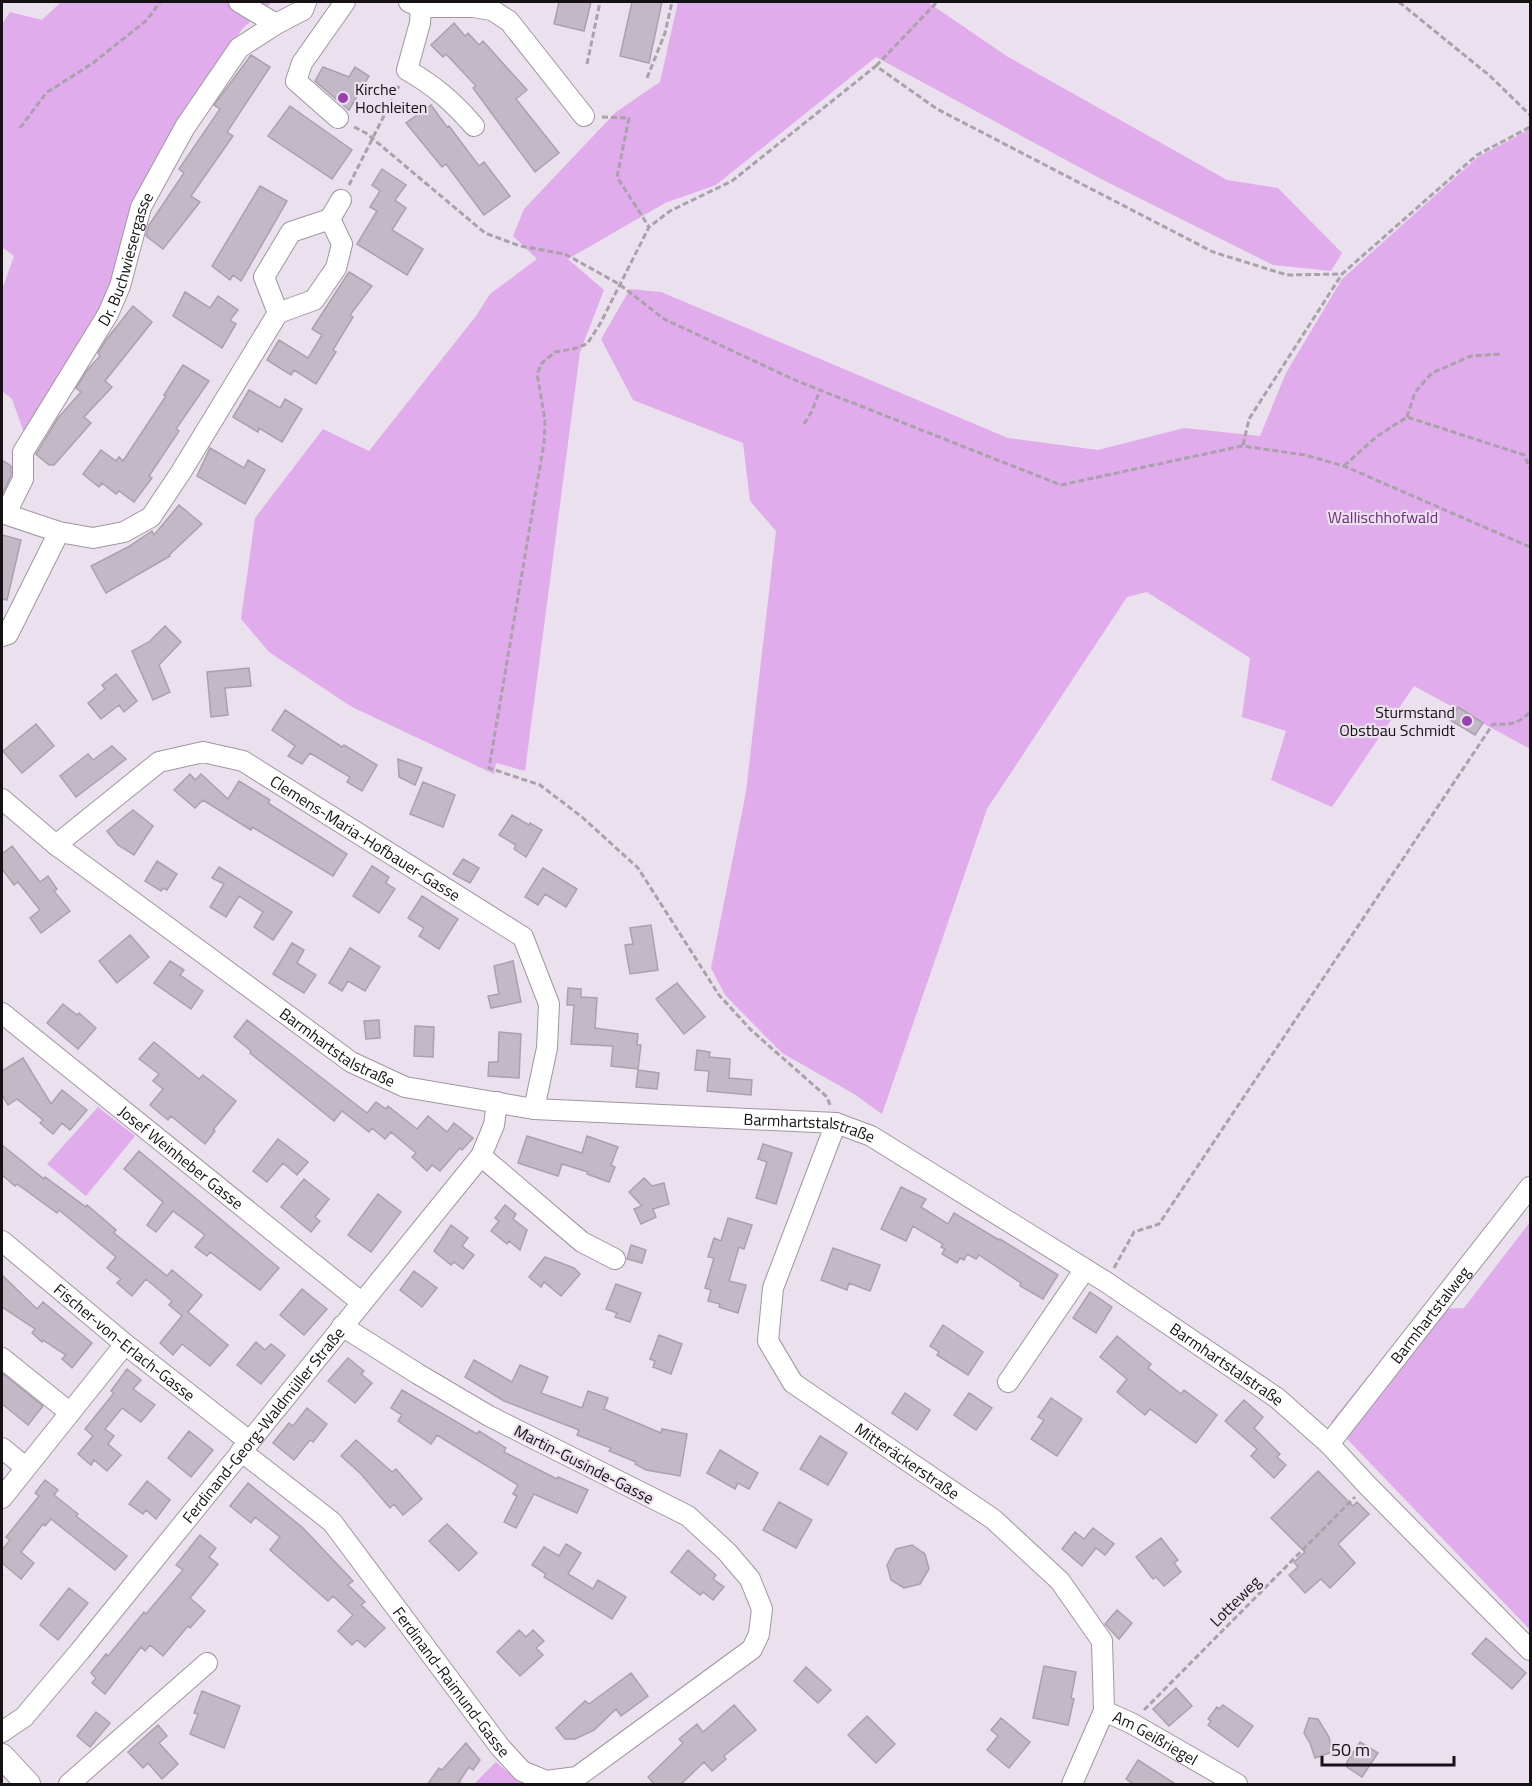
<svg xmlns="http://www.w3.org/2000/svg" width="1532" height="1786" font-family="'Titillium Web',sans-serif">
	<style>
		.green { fill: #e0acec }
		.building { fill: #c3b9c6; stroke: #aba1ad; stroke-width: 1.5 }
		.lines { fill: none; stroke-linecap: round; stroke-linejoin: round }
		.minor-casing { stroke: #a096a2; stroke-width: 22 }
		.major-casing { stroke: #a096a2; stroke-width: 26 }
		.path { stroke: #aaa1ab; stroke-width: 3; stroke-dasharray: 6 3; stroke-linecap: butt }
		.minor { stroke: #fff; stroke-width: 20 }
		.major { stroke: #fff; stroke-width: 24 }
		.poi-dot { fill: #9941ae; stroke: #ebe0ed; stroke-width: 2 }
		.labels { text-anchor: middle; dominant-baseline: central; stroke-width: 4.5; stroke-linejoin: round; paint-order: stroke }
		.poi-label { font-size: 16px; fill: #151115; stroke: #ebe0ed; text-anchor: start }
		.street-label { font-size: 16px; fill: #151115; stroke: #ebe0ed }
		.park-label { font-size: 16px; fill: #6d2e7c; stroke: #ebe0ed }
	</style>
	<rect width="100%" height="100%" fill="#ebe0ed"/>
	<path class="green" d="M61,2H272L242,29L140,198L107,298L24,433L12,399L2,391V290L14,256L2,247V24L10,12L42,20Z
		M678,2H930L929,3L1008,57L1227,180L1278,188L1342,253L1331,271L1273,265L1101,179L876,57L716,185L665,203L568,259L604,290L580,352L525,771L496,763L494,774L352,707L269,652L241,619L255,518L323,429L369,451L476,316L490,294L537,259L513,236L524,209L616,112L660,82Z
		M1530,129V749L1414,686L1332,807L1271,780L1286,731L1242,717L1250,658L1147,592L1127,597L987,809L882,1114L854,1094L782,1053L725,995L711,968L746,792L776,531L750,501L743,443L633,400L601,339L630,289L661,292L1008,438L1098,450L1184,428L1260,436L1286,373L1342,279L1478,157Z
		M98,1107L135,1136L86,1196L47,1164Z
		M1530,1222V1630L1331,1422L1421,1310L1464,1308Z
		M496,1762L521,1784H474Z"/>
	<path class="building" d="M559,2H591L584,31L554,24Z
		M632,2H662L649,63L620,56Z
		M454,23L465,36L468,33L479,45L483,41L527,90L516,99L559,153L535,172L473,88L476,86L446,54L443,57L431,45Z
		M251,55L270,67L227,132L233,136L191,196L200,202L163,249L146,236L149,225L184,173L179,169L220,109L214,105Z
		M323,67L349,77L355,67L369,76L349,110L315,81Z
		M431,105L447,127L449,126L479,166L484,162L510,196L484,215L446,164L442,167L406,123Z
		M290,106L352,150L332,179L268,136Z
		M382,169L406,185L395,200L406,208L392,230L423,249L407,275L357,244L377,211L370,207L380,191L372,185Z
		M260,186L287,201L241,281L233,275L230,280L212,266Z
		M349,272L372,286L350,315L353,317L333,350L336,352L316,384L294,370L291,375L267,360L279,340L308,358L322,335L312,329Z
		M185,292L210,308L218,296L238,310L230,320L236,324L222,348L173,316Z
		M133,306L152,322L105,381L112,387L84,417L91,423L54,465H49L36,454L58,418L81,392L76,388L88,369L100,356L98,353L106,340Z
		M183,365L209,381L176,429L179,431L149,476L152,478L134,502L119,491L116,494L102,483L99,487L83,474L101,450L116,461L119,457L123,461L166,396L164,395Z
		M249,390L280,408L285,399L302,409L282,442L259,428L258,432L233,417Z
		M210,448L244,468L248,460L265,470L245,504L197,476Z
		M2,460L11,466V476L2,495Z
		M179,505L202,524L169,555L170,556L106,593L91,566L128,547L152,531L154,535Z
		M2,535L21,540L7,600L2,599Z
		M165,626L181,642L159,665L170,692L153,700L132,651L149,642Z
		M249,668L251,686L225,688L228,715L211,717L207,672Z
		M116,674L137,701L124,712L119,705L101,719L88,703L105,689L102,685Z
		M1458,707L1483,723L1475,735L1450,720Z
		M285,710L342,747L344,745L377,765L362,791L347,782L350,777L310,753L302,764L288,756L295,746L272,730Z
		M36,724L54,746L22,773L3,751Z
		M112,746L126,759L76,797L60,776L88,754L93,760Z
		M398,759L422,768L415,785L399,777Z
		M190,774L195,780L201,774L228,799L239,781L270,800L268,803L347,854L333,876L252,827L251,830L203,800L195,808L174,790Z
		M423,782L455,795L443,827L410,814Z
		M133,810L153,826L134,855L118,845L107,831Z
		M512,815L529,825L530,823L542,830L526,857L514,849L516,845L499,835Z
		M12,846L40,882L48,876L57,889L54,891L70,911L41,933L30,918L40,910L18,882L14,885L2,869V854Z
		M463,859L479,868L470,883L453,874Z
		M157,861L177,874L167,890L163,888L161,891L145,881Z
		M372,866L389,877L386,883L395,889L379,913L353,896Z
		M219,867L292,912L273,940L254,927L263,912L239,896L226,917L210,907L224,884L212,878Z
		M543,868L577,889L566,907L545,894L538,905L525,897Z
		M422,896L458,919L439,949L419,936L424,928L408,918Z
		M651,925L658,970L630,974L625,945L633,944L630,928Z
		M130,935L149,957L117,983L99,961Z
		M292,943L304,950L297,963L316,975L304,993L273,974Z
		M350,948L380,967L365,991L348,981L342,991L329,983Z
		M170,961L184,970L180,975L203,991L191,1009L154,983Z
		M513,961L521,1002L491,1008L488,996L499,994L494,966Z
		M677,983L705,1017L684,1034L656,999Z
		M568,988L581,989V997L597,998L595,1028L638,1034L637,1045H641L638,1069L611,1066L613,1046L571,1044L574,1005H567Z
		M63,1004L77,1015L79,1013L96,1028L78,1049L47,1023Z
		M247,1020L367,1113L376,1102L386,1109L388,1106L417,1129L428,1116L447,1132L454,1123L473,1138L462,1150L460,1148L440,1171L432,1165L427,1171L412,1157L416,1153L391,1132L385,1139L372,1128L369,1132L342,1111L334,1121L250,1053L251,1051L234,1037Z
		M379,1020L380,1038L366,1039L364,1021Z
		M415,1026L434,1027L433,1057L414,1056Z
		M499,1032L521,1034L519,1078L488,1076L489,1062H498Z
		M154,1042L199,1079L203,1075L236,1101L213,1130L215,1131L205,1144L171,1116L168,1120L150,1105L163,1089L153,1081L159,1074L139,1059Z
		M697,1050L710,1052L709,1057L730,1059L729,1078L752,1080L751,1095L707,1091L709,1071L695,1070Z
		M23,1058L51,1104L62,1090L87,1110L70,1130L62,1123L53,1134L40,1123L43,1120L17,1099L8,1105L2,1095V1071Z
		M638,1070L659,1073L657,1089L636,1087Z
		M527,1136L582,1153L587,1136L618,1147L611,1165L615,1167L609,1182L587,1174L588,1172L562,1164L558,1176L518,1163Z
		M278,1139L308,1162L297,1175L283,1163L267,1182L253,1171Z
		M763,1144L792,1153L776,1204L756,1198L767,1162L758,1159Z
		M2,1145L44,1179L45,1177L86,1207L87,1205L116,1230L114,1233L167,1276L172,1270L202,1295L188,1312L228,1345L210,1366L182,1344L173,1355L160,1343L182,1316L169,1305L172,1301L146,1279L132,1296L117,1283L121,1279L107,1268L116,1257L59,1210L57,1213L17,1184L15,1186L2,1175Z
		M139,1151L279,1268L260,1290L210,1252L207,1256L195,1247L205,1235L173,1211L156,1232L147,1225L163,1202L124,1169Z
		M644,1178L652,1186L664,1183L669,1204L653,1209L656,1217L641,1224L634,1209L642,1206L629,1192Z
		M304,1179L329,1199L315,1217L320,1221L311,1232L281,1207Z
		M901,1187L926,1199L921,1207L948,1224L954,1213L999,1240L1000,1239L1058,1275L1043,1299L1020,1286L1021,1283L979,1255L976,1259L967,1254L964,1260L960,1258L957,1263L942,1254L945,1249L941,1247L943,1244L913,1226L906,1241L881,1229Z
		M378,1194L401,1212L371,1252L348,1235Z
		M505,1205L516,1214L513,1219L527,1230L520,1250L509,1241L507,1244L491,1231L499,1221L495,1218Z
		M728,1218L752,1225L744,1249L739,1247L729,1281L746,1285L738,1313L719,1307L720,1304L708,1301L711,1290L705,1288L714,1258L708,1257L714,1238L721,1241Z
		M451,1225L468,1238L462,1246L474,1255L463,1269L454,1262L451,1265L434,1251Z
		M631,1245L646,1250L642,1263L627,1259Z
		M833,1248L880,1265L870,1291L849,1283L847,1290L821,1280Z
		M545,1257L574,1268L580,1274L561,1296L544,1282L541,1287L529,1277Z
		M414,1271L437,1288L422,1307L400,1290Z
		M2,1275L37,1309L43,1302L92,1343L72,1368L62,1359L66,1355L43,1340L42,1342L32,1333L35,1329L2,1307Z
		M616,1284L641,1293L630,1322L615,1317L617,1313L606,1309Z
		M302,1289L327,1309L304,1335L280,1315Z
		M1090,1292L1112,1307L1096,1333L1073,1318Z
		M943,1325L983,1352L968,1375L937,1355L939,1352L930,1346Z
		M659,1335L682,1344L671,1374L653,1367L655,1361L650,1359Z
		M1117,1336L1151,1364L1148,1368L1181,1394L1184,1390L1217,1415L1196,1443L1150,1409L1145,1415L1117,1392L1127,1379L1100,1357Z
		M256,1342L265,1350L271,1344L285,1355L261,1384L237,1365Z
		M348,1358L364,1371L361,1374L372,1383L355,1403L328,1381Z
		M474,1360L512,1382L520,1365L548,1377L541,1393L582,1408L588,1391L608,1398L604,1409L661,1433L662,1429L687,1434L680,1476L646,1470L635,1464L636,1462L609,1451L611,1448L577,1435L579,1430L504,1401L465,1377Z
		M127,1369L141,1380L133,1389L155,1405L141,1422L122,1408L105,1429L114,1436L108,1444L121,1455L107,1471L94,1460L91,1465L78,1454L93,1436L85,1429L114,1393L111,1391Z
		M2,1373L43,1406L28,1425L2,1404Z
		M402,1390L477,1434L479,1431L506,1448L504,1452L557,1479L558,1477L588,1490L577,1513L534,1494L516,1528L504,1522L517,1496L513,1494L518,1485L437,1435L431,1444L398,1421L402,1415L391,1408Z
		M905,1393L930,1410L917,1430L892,1413Z
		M969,1393L992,1408L976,1430L954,1415Z
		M1051,1398L1082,1419L1057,1456L1031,1439L1044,1420L1038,1417Z
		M1244,1400L1263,1417L1254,1428L1280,1454L1277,1457L1286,1465L1274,1478L1251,1456L1257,1449L1225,1421Z
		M307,1408L327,1424L313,1442L310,1440L294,1460L273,1443L289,1423L293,1426Z
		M189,1431L213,1450L191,1477L168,1458Z
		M820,1436L847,1453L828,1485L800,1469Z
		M356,1440L392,1472L396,1469L422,1499L403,1515L394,1504L390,1508L361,1474L341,1456Z
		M720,1450L758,1473L749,1489L738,1483L735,1489L707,1473Z
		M1318,1471L1353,1506L1357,1502L1369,1514L1338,1544L1355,1563L1330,1588L1321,1579L1305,1593L1289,1575L1298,1567L1294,1562L1305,1552L1271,1518Z
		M45,1480L58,1490L54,1495L78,1514L76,1516L127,1556L115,1570L51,1519L45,1526L43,1524L21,1552L34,1563L21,1579L2,1563V1550L10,1540L6,1537L39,1496L35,1493Z
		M147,1481L170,1500L156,1519L146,1510L143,1514L129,1504Z
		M248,1483L303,1528L353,1581L348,1585L365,1602L361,1605L385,1628L365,1647L357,1640L352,1645L338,1631L353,1615L333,1596L328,1601L270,1550L280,1537L255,1517L251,1523L230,1506Z
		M779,1502L812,1520L796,1548L763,1530Z
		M447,1524L477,1553L459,1571L429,1541Z
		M1093,1528L1114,1544L1105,1555L1096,1548L1082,1566L1062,1549L1075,1532L1084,1539Z
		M200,1535L216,1548L209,1557L218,1564L190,1598L205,1611L190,1628L188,1626L163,1656L150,1645L145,1651L141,1647L105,1694L92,1683L96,1678L91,1673L106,1654L108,1656L144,1612L146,1614L183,1570L176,1565Z
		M1161,1538L1178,1560L1174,1563L1181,1572L1164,1586L1156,1577L1153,1579L1136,1557Z
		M566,1544L581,1553L568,1574L593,1589L598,1580L626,1597L612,1619L544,1577L546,1574L532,1565L544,1547L559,1556Z
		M912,1545L925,1554L929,1569L920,1584L904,1588L891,1580L887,1565L896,1549Z
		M688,1550L716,1575L713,1579L724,1587L713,1600L703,1592L700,1595L671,1572Z
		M69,1588L88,1603L58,1640L40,1625Z
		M1117,1610L1132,1623L1119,1639L1105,1624Z
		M519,1630L526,1637L533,1630L544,1641L536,1648L543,1655L520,1676L497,1652Z
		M1486,1638L1526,1673L1512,1689L1472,1654Z
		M1044,1666L1076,1672L1071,1698L1074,1699L1068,1725L1033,1718Z
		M806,1667L831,1690L818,1703L794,1681Z
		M631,1673L648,1696L621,1716L616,1709L594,1730L575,1739H565L556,1728L585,1701L589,1704Z
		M1176,1688L1192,1706L1169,1726L1153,1709Z
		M202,1691L240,1706L224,1748L190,1734L198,1714L194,1713Z
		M734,1705L756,1730L724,1756L726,1759L712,1771L704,1762L680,1785H655L648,1777L683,1743L679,1739L697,1724L703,1732Z
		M1223,1705L1253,1726L1238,1747L1208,1725L1211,1721L1208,1719L1217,1707L1219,1709Z
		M96,1712L110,1723L90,1747L77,1736Z
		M867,1716L895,1744L876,1763L848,1735Z
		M1001,1718L1030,1742L1009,1768L987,1750L998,1736L991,1730Z
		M1309,1718L1318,1719L1329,1737L1332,1752L1315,1758L1310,1743L1304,1733Z
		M158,1725L167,1736L159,1743L178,1764L162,1779L148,1763L143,1768L128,1752Z
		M1360,1742L1378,1753L1362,1777L1347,1767V1762Z
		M466,1743L480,1760L473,1770L469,1767L459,1782L463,1785H427L439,1768L442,1770Z
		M1138,1760L1177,1785H1135L1126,1779Z"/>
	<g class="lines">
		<g class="minor-casing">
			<g id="minor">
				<path d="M239,2L276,24L303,10L306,2"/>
				<path d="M409,2L421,7H473L492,10L509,21L584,116"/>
				<path d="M427,2L421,7L420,23L407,70C435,86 453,102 474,126"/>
				<path d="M338,118L296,81L302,63L345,2"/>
				<path d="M330,219L342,244L336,268L314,300L278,313L264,277L291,232Z"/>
				<path d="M330,219L341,200"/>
				<path d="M2,513L59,532L93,538L124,532L151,517L181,472L278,313"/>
				<path id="s1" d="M6,513L23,479V452L108,314L120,286L141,207L185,127L239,48L276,24"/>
				<path d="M2,636L8,634L59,532"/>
				<path id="s2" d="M2,799L56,845L351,1062L405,1087L534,1109L836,1123L871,1136L1106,1282L1277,1398L1329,1444L1367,1485L1530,1650"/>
				<path id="s3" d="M56,845L159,762L203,752L243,761L523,937L549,1004L547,1048L534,1109"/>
				<path id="s4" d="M2,1013L361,1302"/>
				<path id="s5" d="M836,1123L773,1288L768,1341L793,1383L993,1519L1060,1581L1102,1641L1104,1711L1072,1784"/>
				<path d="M481,1156L582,1242L615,1259"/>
				<path id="s6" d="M2,1241L125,1344L249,1441"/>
				<path d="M2,1358L69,1412"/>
				<path d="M1008,1382L1085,1269"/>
				<path id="s7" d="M1329,1444L1530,1187"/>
				<path d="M2,1448L25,1467"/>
				<path id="s8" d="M241,1451L332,1522L500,1747L522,1771L546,1781L577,1777L752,1649L759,1634L762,1609L750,1579L727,1552L688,1516L489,1416L418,1374L342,1326"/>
				<path d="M2,1498L125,1344"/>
				<path id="s9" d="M1104,1711L1131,1723L1237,1784"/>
				<path id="s10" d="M2,1732L24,1717L80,1651L481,1156L494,1125L497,1102"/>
				<path d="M69,1784L207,1663"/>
			</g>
		</g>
		<g class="major-casing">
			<path id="major" d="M2,1756L28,1784"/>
		</g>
		<path class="path" d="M1399,2L1490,76L1530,115
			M587,64L600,2
			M876,66L937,2
			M647,78L665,33L672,2
			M602,117L629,118L617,177L649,227
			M354,127L366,133L485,233L520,246L565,254L619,284L664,319L797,381L1061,485L1242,446L1305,455L1344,466L1530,547
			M20,128L46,93L93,63L147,20L160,2
			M349,185L399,86
			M1407,417L1415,392L1432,373L1471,356L1502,354
			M804,424L812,411L820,390
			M1243,445L1249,419L1342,274
			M1344,466L1376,437L1407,417L1524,455L1530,468
			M830,1105L827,1097L751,1030L719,995L638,868L582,817L540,785L489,768L544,443L545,420L537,374L542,363L555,352L573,349L587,344L600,324L649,227L670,211L732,181L876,66L937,109L1213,252L1287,275L1342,274L1477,155L1530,127
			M1114,1268L1134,1232L1159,1224L1493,724C1510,725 1518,724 1530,712
			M1144,1710L1355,1497"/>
		<use href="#minor" class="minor"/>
		<use href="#major" class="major"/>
	</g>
	<g class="poi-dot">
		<circle cx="343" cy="98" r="6"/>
		<circle cx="1467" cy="721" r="6"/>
	</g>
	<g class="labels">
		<g class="poi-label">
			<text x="355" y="89">Kirche<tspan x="355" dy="18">Hochleiten</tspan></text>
			<text x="1455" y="712" text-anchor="end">Sturmstand<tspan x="1455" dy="18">Obstbau Schmidt</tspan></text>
		</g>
		<g class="street-label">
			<text stroke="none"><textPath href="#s1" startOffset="285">Dr. Buchwiesergasse</textPath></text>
			<text stroke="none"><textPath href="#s3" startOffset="363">Clemens-Maria-Hofbauer-Gasse</textPath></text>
			<text stroke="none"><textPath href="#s2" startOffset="418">Barmhartstalstraße</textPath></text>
			<text stroke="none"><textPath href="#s2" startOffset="904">Barmhartstalstraße</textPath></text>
			<text stroke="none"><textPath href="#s4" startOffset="230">Josef Weinheber Gasse</textPath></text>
			<text stroke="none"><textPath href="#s7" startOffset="164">Barmhartstalweg</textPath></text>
			<text stroke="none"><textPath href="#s6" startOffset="159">Fischer-von-Erlach-Gasse</textPath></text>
			<text stroke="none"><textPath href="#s2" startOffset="1390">Barmhartstalstraße</textPath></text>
			<text stroke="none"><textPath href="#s10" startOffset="404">Ferdinand-Georg-Waldmüller Straße</textPath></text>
			<text stroke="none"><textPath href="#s5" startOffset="417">Mitteräckerstraße</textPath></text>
			<text transform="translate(584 1464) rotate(27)">Martin-Gusinde-Gasse</text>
			<text transform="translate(1235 1601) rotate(-45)">Lotteweg</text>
			<text stroke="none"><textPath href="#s8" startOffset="315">Ferdinand-Raimund-Gasse</textPath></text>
			<text stroke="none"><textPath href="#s9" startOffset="58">Am Geißriegel</textPath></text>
		</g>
		<g class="park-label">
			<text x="1383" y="517">Wallischhofwald</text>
		</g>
	</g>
	<rect width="1532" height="1786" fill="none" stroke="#151115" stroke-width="6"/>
	<path d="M1322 1756v9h132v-9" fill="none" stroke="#151115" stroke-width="3"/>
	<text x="1331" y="1756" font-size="18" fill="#151115" stroke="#ebe0ed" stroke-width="4.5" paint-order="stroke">50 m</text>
</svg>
